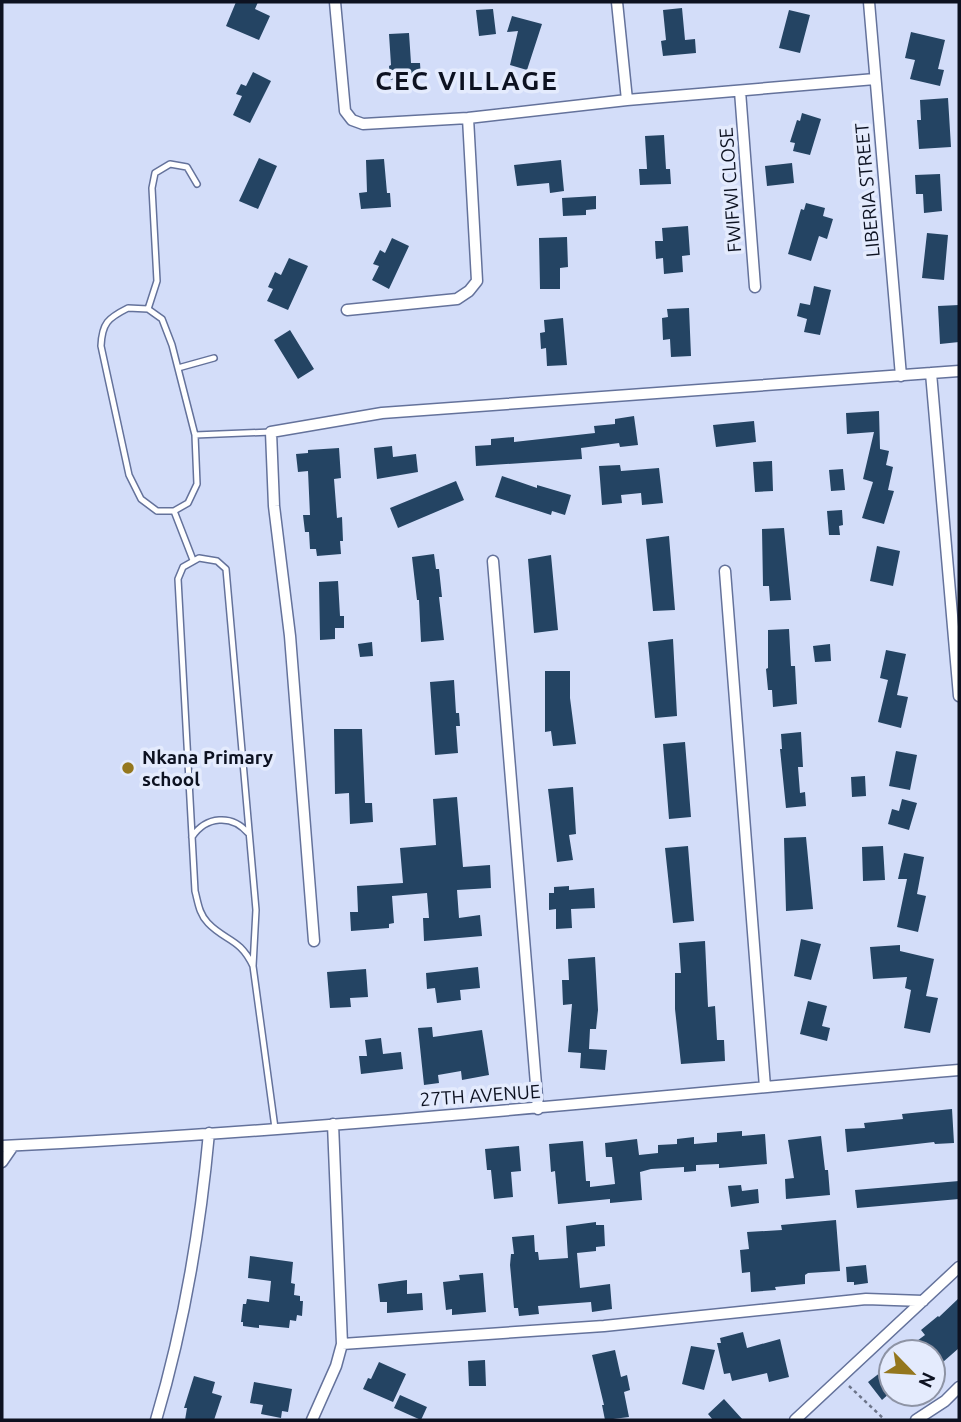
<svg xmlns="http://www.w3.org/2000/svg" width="961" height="1422" font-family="Ubuntu,sans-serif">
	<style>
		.building { fill: #244463 }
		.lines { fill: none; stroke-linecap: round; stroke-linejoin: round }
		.lane-casing { stroke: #64729b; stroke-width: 8 }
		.street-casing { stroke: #64729b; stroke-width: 13 }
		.path { stroke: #6c7489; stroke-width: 2.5; stroke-dasharray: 3.5 3.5; stroke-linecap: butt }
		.lane { stroke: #fff; stroke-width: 5 }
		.street { stroke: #fff; stroke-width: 10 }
		.poi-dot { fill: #94771e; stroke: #e4ebfd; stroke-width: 2.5 }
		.labels { text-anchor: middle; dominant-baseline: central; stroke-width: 7; stroke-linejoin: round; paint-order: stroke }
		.street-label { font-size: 19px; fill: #0d1221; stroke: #e4ebfd }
		.poi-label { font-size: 19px; font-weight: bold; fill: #0d1221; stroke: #e4ebfd; text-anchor: start }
		.district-label { font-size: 26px; font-weight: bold; letter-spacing: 2px; fill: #0d1221; stroke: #e4ebfd }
	</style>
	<rect width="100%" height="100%" fill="#d3ddf9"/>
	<path class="building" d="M236,2H258L255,9L270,16L259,40L226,26Z
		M682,8L685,40L695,39L696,53L663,56L661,41L666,40L663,10Z
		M493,9L496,34L479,36L476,10Z
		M789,10L810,15L800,53L779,48Z
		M512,16L542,24L527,70L510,65L518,31L507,32Z
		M911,32L945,40L938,69L944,70L940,86L910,79L915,60L905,58Z
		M409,33L411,63H420L421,78L390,80L389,66L391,65L389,34Z
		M253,72L271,81L250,123L233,115L242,96L236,94L241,84L246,86Z
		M948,98L951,147L919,149L917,120H921L920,100Z
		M802,113L821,119L810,155L793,151L795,143L790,142L797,120L800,121Z
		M664,135L666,169H670L671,184L640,185L639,169H647L645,136Z
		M259,158L277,166L258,209L239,201Z
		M384,159L387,193H390L391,207L361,209L359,193L367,192L366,160Z
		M561,160L564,191L550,193L549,183L517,186L514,165Z
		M792,163L794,183L767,186L765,166Z
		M940,174L942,211L924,213L923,194H916L915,175Z
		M596,196V209L586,210V215L563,216L562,198Z
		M806,203L825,208L823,216L833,219L827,239L819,236L811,261L788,254L801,209L804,210Z
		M688,226L690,255L682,256L683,272L664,274L663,258L656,259L655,241H663L662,228Z
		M927,233L948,235L944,280L922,278Z
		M567,237L568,267L560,268V289H540L539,238Z
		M392,238L409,246L389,289L372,280L379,266L373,264L380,250L385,253Z
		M289,258L308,266L288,310L267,301L273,289L268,287L275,272L281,275Z
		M814,286L831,290L820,335L804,332L807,319L797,316L800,303L810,305Z
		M959,305V342L940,344L938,306Z
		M689,308L691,356L671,357L670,339L663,340L662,318L668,317L667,309Z
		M563,318L567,365L547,366L546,348L541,349L540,333L545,332L544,320Z
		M290,330L314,369L298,379L274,340Z
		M879,411L880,449L889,451L886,465L893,467L888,490L894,491L884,524L862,518L873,482L863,479L874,432L847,434L846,413Z
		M634,416L638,445L620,447L619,443L581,448L582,459L476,466L475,446L491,445V439L514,437V442L595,433L594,426L615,424V419Z
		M754,421L756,442L716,447L713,425Z
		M392,446L393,457L416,454L418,472L377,479L374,448Z
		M339,448L341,478L334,479L337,518L342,517L343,541H340L341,554L317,556L316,549H310L309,532H305L303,515H310L308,471L298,472L296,454L308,453V450Z
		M772,461L773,491L755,492L753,462Z
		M620,465L621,471L659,468L663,503L642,505L641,493L621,495L622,503L602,505L599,466Z
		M843,469L845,490L831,491L829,470Z
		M502,476L537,488V485L571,495L565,515L552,511L551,515L495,497Z
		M456,481L464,500L398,528L390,508Z
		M842,510L843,525L839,526L840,535H829L827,511Z
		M784,528L791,600L770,601L769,586H763L762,529Z
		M669,536L675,610L653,611L646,539Z
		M877,546L900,551L893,586L870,581Z
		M434,554L436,569H439L442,597H439L444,640L421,642L419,600H417L412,557Z
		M551,555L558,630L534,633L528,559Z
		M338,581L340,616H344V628H335V639L320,640L319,582Z
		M789,629L791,666H795L797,704L773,707L772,690H768L766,669L768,668V630Z
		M673,639L677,716L655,718L648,642Z
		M372,642L373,656L360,657L358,644Z
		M830,644L831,661L815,662L813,646Z
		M886,650L906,654L897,695L908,697L901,728L878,722L888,680L880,678Z
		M545,671H570V698L576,744L553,746L551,731L545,732Z
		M454,680L456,713H459L460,726H456L458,753L435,755L430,682Z
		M334,729H362L365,803H372L373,822L350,824L349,793L335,794Z
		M801,732L803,767H798L800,793L805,792L806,806L786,808L780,749H782L781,734Z
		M685,742L691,817L669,819L663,744Z
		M896,751L917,755L910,790L889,786Z
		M865,776L866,796L852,797L851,777Z
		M573,787L576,834L569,835L573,860L557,862L548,789Z
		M457,797L463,867L490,865L491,888L457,890L459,918L480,915L482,936L424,941L423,918H429L427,893L392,896L394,923L389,924V928L351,931L350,912H358L357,886L403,883L400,848L436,845L433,799Z
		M902,799L917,803L909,830L888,824L892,809L899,811Z
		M806,837L813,909L786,911L784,838Z
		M688,846L694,921L673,923L665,848Z
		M883,846L885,880L863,881L862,847Z
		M904,853L924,857L917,894L926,896L918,932L897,927L907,879H898Z
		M569,886V890L594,888L595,908L571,909L572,928L556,929V909L549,910V893H554V887Z
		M801,939L821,944L811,980L794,976Z
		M705,941L708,1007L715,1006L717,1040H724L725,1061L681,1064L675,1009V973H681L679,943Z
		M900,945V951L934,959L926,996L938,998L930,1033L904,1028L911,990L905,988L907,977L873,979L870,947Z
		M595,957L598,1010L596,1029H590L589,1049L607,1050L605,1070L580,1068L581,1053L568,1052L572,1004L563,1005L562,980H569L568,959Z
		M478,967L480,988L460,990L461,1000L437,1003L435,988L427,989L426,973Z
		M366,969L368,997L350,998L351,1007L330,1008L327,972Z
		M808,1001L827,1006L822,1026L830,1028L827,1041L800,1034Z
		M432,1027L433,1037L482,1030L489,1075L462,1080L461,1071L438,1075L439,1083L424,1085L418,1028Z
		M381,1038L383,1054L401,1052L403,1069L361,1074L359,1056H367L365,1040Z
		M952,1109L954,1143L935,1144L934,1142L847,1152L845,1129L865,1128L864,1123L903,1119L902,1114Z
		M742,1131V1136L765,1134L767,1164L719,1168V1164L696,1165V1171L684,1172V1167L651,1169L640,1172L642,1200L610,1203V1199L558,1204L555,1171L551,1172L549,1144L583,1141L586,1181H590V1187L615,1184L612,1157H606L605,1143L637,1139L639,1155L658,1153V1145L677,1144V1139L694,1137V1144L717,1142V1133Z
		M821,1136L825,1170H828L830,1195L786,1199L785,1179L794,1178L788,1140Z
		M519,1146L521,1171L511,1172L513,1197L494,1199L491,1170H487L485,1149Z
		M959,1181V1199L857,1208L855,1190Z
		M741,1185L742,1191L758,1189L759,1203L731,1207L728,1186Z
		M836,1220L840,1271L808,1273L805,1275V1284L775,1287L776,1290L751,1292L750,1272L742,1273L740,1250L749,1249L747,1232L782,1230L781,1225Z
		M596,1222V1225H604L605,1246L596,1247V1251L577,1253L580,1288L610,1284L612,1309L592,1312L591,1302L538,1306L539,1314L519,1316L518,1308H514L510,1265L511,1254H514L512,1237L534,1235L535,1252H538L539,1260L568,1258L566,1226Z
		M250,1256L293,1262L291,1283L295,1284L294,1295L300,1296V1301H303L302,1316L297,1315L296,1321L290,1320L289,1328L259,1325V1328L243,1326V1322H241L243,1304H246L247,1299L269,1302L271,1281L248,1278Z
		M866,1265L868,1283L854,1285V1282H847L846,1267Z
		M483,1273L486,1312L452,1315V1309L446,1310L443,1282L460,1280L459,1275Z
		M407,1280V1294L422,1293L423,1310L387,1313V1302H380L378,1284Z
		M959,1298V1348L943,1362L939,1358L933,1363V1352H902L925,1335L921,1330L938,1316L939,1317Z
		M743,1332L747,1348L780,1339L789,1377L769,1382L767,1373L732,1381L730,1373L724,1374L717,1343H721L720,1338Z
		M691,1346L715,1350L704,1390L682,1384Z
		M615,1350L621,1377L627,1375L630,1390L624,1392L629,1417L605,1420L602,1405H604L592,1355Z
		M485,1360L486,1386H469L468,1361Z
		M379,1362L406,1374L393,1402L363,1389L368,1378L371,1379Z
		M885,1369L891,1376V1392L882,1400L868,1382Z
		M194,1376L215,1382L212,1393L222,1396L214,1420H185L187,1408H184Z
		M254,1382L292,1389L288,1412L282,1411L281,1418L261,1414L263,1405L250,1403Z
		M400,1395L427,1407L421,1420L394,1408Z
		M724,1399L743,1420H713L708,1414Z"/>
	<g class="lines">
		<g class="lane-casing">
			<path id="lane" d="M128,308L148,309L162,319L172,345L195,435L197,484L188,503L174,511H157L141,499L129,475L101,346C102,323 108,318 128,308Z
				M148,309L157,281L152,188L155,173L170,164L187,167L197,184
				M178,368L214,358
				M195,435L271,432
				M174,511L193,560
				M192,837C206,816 232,814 248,833
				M253,966L256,910L226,569L217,561L199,558L183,567L178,579L195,891C198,902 199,914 208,923C225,941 240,938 253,966L275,1128"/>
		</g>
		<g class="street-casing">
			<path id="street" d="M335,2L345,111L352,120L363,124L468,118L627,100L875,79
				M617,2L627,100
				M869,2L901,376
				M740,91L755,287
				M347,310L457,299L469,291L477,281L468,118
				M931,373L959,696
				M493,561L538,1109
				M725,571L765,1087
				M314,941L290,636L274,506L271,432L382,413L959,371
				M2,1146C322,1131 640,1097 959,1070
				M2,1162L13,1146
				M342,1344L604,1326L866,1299L923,1301
				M156,1420C184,1326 200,1231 209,1133
				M312,1420L336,1366L342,1344L333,1124
				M795,1420L959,1267
				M916,1420L945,1401L959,1387"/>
		</g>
		<path class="path" d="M849,1386L885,1420"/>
		<use href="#lane" class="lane"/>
		<use href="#street" class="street"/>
	</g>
	<circle class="poi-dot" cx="128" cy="768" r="7"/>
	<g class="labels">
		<g class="street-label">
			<text transform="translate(730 190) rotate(-94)">FWIFWI CLOSE</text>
			<text transform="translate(867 190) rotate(-95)">LIBERIA STREET</text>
			<text transform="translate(480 1095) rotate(-4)">27TH AVENUE</text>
		</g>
		<g class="poi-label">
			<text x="142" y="757">Nkana Primary<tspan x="142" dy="22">school</tspan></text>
		</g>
		<g class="district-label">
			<text x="467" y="80">CEC VILLAGE</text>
		</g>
	</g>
	<rect width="961" height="1422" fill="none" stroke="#0d1221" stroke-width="7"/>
	<g transform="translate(912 1373) rotate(115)"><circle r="33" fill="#e4ebfd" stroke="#8e94a5" stroke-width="2"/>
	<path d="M0-5L12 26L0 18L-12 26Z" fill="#94771e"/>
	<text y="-10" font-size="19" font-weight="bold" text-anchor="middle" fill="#0d1221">N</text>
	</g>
</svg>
